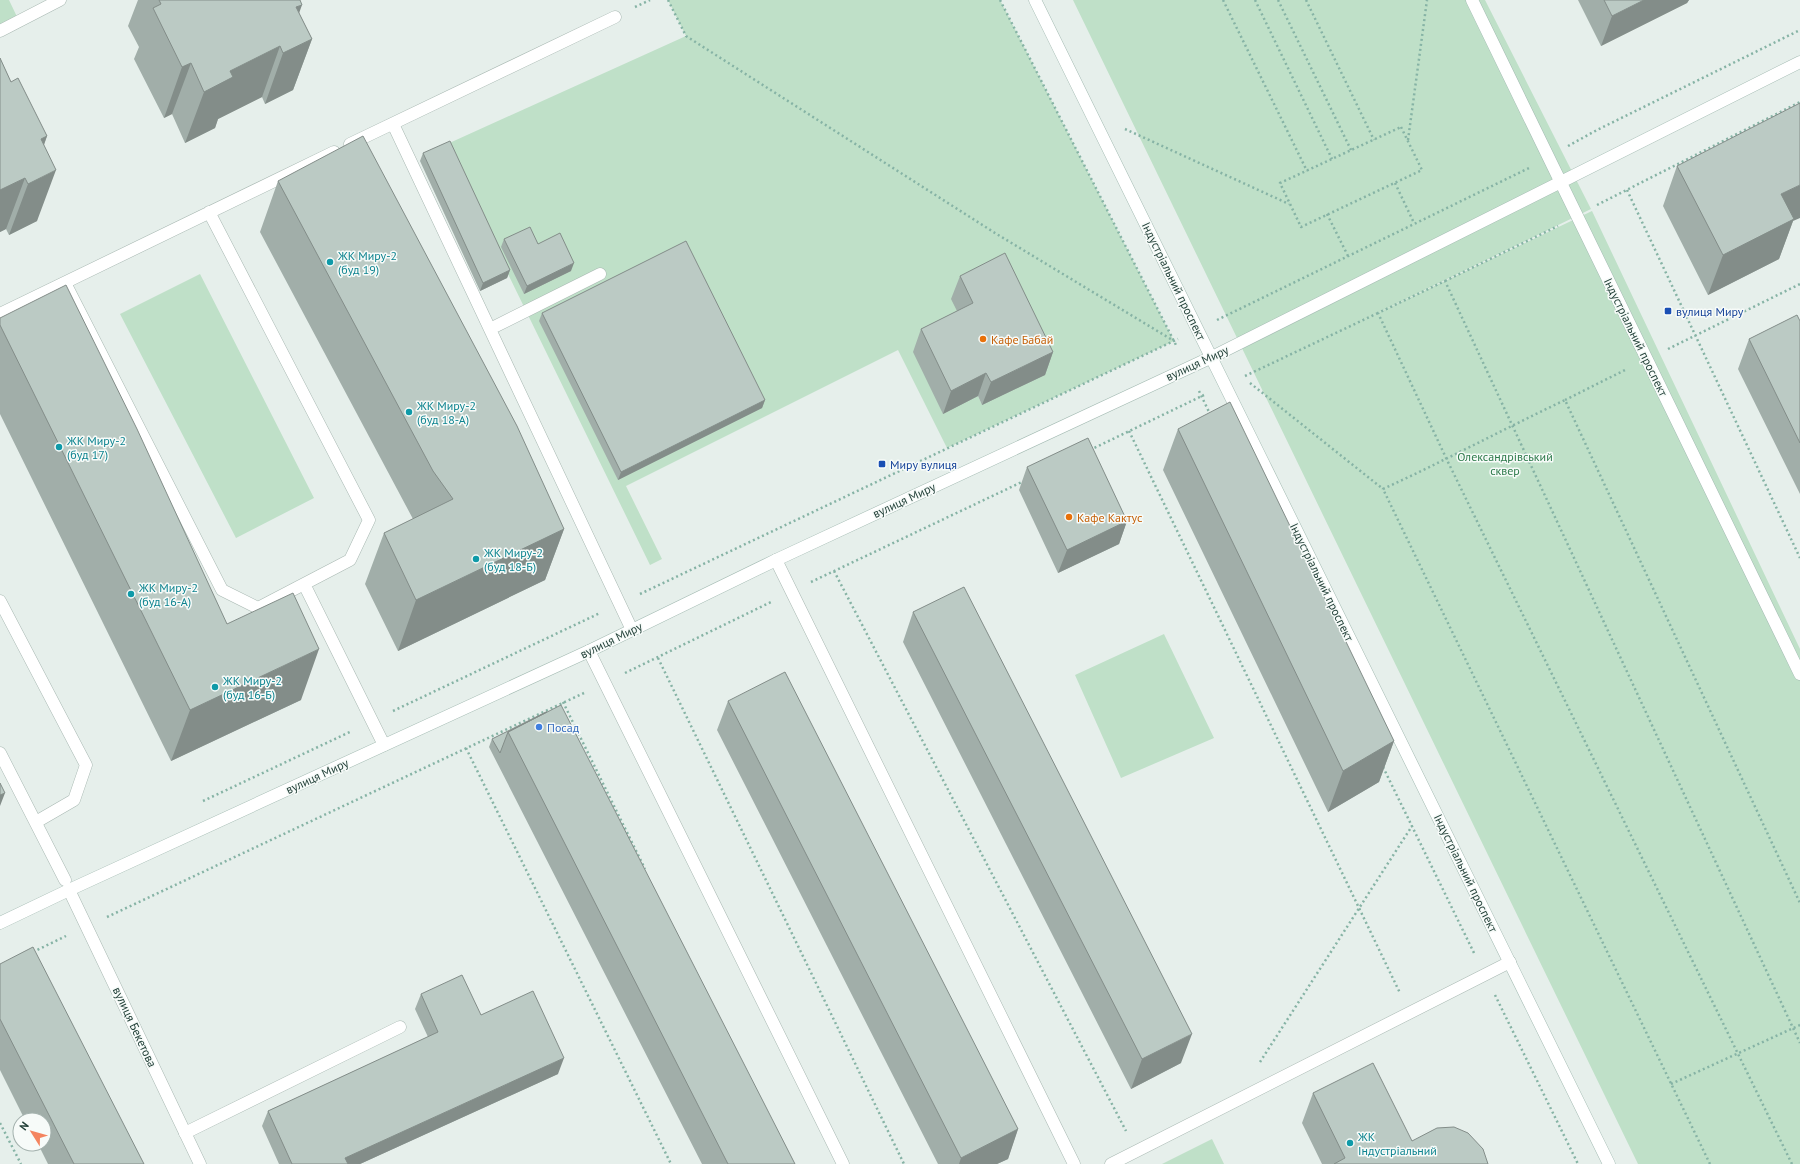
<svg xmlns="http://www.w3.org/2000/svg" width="1800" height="1164" font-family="'PT Sans',sans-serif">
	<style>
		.green { fill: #bfe0c8; fill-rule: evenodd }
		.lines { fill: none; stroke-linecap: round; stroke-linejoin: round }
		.lane-casing { stroke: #a8b8b2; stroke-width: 13 }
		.street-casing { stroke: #a8b8b2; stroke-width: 13 }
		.secondary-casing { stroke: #a4bbb3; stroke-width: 13 }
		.path { stroke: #86b3a5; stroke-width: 2.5; stroke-dasharray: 2 3; stroke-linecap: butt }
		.lane { stroke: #fff; stroke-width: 12 }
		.street { stroke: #fff; stroke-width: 12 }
		.secondary { stroke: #fff; stroke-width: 12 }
		.wall { fill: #a1aea9 }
		.shaded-wall { fill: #838d89 }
		.building { fill: #bbcac4; stroke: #838d89 }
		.culture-dot { fill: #0f9aa8; stroke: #f7fbf9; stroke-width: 1.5 }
		.transit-dot { fill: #1a4fb4; stroke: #f7fbf9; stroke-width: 1.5 }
		.food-dot { fill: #e8710a; stroke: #f7fbf9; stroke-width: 1.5 }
		.shop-dot { fill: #3f7fe0; stroke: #f7fbf9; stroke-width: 1.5 }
		.labels { text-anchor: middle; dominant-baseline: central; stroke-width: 3; stroke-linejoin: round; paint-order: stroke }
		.culture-label { font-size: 12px; fill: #0d838f; stroke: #f7fbf9; text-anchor: start }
		.street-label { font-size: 12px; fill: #24423a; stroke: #f7fbf9 }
		.transit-label { font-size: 12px; fill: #164399; stroke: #f7fbf9; text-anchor: start }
		.food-label { font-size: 12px; fill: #c56008; stroke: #f7fbf9; text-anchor: start }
		.park-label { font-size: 12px; fill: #2d7a4b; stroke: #f7fbf9 }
		.shop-label { font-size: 12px; fill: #366cbe; stroke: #f7fbf9; text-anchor: start }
	</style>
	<rect width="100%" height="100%" fill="#e6efeb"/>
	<path class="green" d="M0,0H9L19,21L0,31Z
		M668,0H1000L1174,341L947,448L898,350L626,486L662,559L650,565L445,145L686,36ZM965,326L982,405L978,396Z
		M1073,0H1485L1591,209L1361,321L1592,211L1800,649V1164H1638Z
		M200,274L314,498L236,538L120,314Z
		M1164,634L1214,738L1121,778L1075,675Z
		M1212,1139L1224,1164H1162Z"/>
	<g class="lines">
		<g class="lane-casing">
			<path id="lane" d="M0,31L60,0
				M393,124L632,630
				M350,144L615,17
				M65,283L222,590L258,608L350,560L369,520L209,212
				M0,314L334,152
				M490,329L600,274
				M776,560L1074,1164
				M304,584L384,745
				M0,601L86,765L74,800L36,822
				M589,651L843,1164
				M0,753L65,880
				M185,1133L400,1027
				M1111,1164L1510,962"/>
		</g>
		<g class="street-casing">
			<path id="street" d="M69,890L200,1164"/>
		</g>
		<g class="secondary-casing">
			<path id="secondary" d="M1035,0L1609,1164
				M1472,0L1800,674
				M0,923L69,890L589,651L776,560L1212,357L1800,62"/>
		</g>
		<path class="path" d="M668,0L686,36L995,233L1174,341
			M1000,0L1177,347
			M1223,0L1307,171
			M1255,0L1332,159
			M1278,0L1351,150
			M1306,0L1374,140
			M635,7L650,0
			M1401,127L1422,170L1301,227L1280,183Z
			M1125,129L1289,204
			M1408,140L1427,0
			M1568,146L1597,130L1800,30
			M1395,183L1414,223
			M1627,190L1800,558
			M1597,205L1800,102
			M1327,214L1348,256
			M1445,281L1558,226
			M1217,320L1529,168
			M1668,349L1800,284
			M1245,376L1378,313
			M1250,383L1383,489
			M1199,391L1210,414
			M1565,400L1627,369
			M1129,431L1400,993
			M1090,450L1204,395
			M834,571L1126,1131
			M811,582L1024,481
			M640,594L1178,339
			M658,658L904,1164
			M625,673L771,602
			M563,702L645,869
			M393,711L600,613
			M466,748L671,1164
			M1383,767L1475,955
			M203,801L352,731
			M107,917L584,693
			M33,952L66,936
			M1495,995L1578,1164
			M1260,1062L1412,826
			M1671,1084L1800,1025
			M0,1123L21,1164
			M1710,1164L1383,489C1444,461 1504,429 1565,400L1800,903
			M1792,1164L1447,460L1378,313L1445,281L1800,1043"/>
		<use href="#lane" class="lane"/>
		<use href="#street" class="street"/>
		<use href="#secondary" class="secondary"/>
	</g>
	<path class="wall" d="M138,0H300L299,13L312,39L293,90L265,104L262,97L218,119L215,128L185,143L172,114L164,118L134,59L139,47L128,26Z
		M1578,0H1689L1687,3L1601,46Z
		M0,58L11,82L47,136L44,145L37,221L9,235L6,229L0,232Z
		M423,153L510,270L507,278L480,291L420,161Z
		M1677,166L1793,221L1779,259L1708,295L1663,206Z
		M278,181L564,529L545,580L398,651L365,584L384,533L413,519L260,232Z
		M504,239L538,244L571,271L524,294L501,247Z
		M960,276L1053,352L1045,375L982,405L978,396L943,414L913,352L921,329L957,311L951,299Z
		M542,313L765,400L762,408L618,480L539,321Z
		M0,318L227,624L301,700L171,761L0,414Z
		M1800,321V494L1738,369L1749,339Z
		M1178,429L1394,741L1379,782L1328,812L1163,470Z
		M1027,467L1127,521L1119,544L1058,573L1019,490Z
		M913,612L1181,1063L1131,1089L903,642Z
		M728,701L1018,1129L1008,1159L997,1164H938L717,730Z
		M546,712L795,1164H702L489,747L492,739Z
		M0,964L144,1164H48L38,1144H44V1120H25L0,1070Z
		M421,994L481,1015L558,1074L360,1164H279L262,1126L268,1111L428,1037L415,1009Z
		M1313,1093L1412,1141L1488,1164H1322L1302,1123Z"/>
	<path class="shaded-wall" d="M1644,0H1689L1687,3L1601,46L1612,16Z
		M302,5L285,52L312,39L293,90L265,104L283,53L296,7Z
		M280,46L262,97L218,119L215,128L185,143L204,92L230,71Z
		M191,63L172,114L164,118L182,67Z
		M47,136L30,183L56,170L37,221L9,235L28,184L41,139Z
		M25,178L6,229L0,232V190Z
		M1800,185V218L1793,221L1779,259L1708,295L1723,255L1781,194Z
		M574,263L571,271L524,294L527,286Z
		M510,270L507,278L480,291L483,283Z
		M1053,352L1045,375L982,405L991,382Z
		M986,373L978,396L943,414L951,391Z
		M765,400L762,408L618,480L621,472Z
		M1127,521L1119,544L1058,573L1067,550Z
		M564,529L545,580L398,651L416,600Z
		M319,649L301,700L171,761L190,710Z
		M1394,741L1379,782L1328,812L1343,771Z
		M5,793L0,806V795Z
		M1192,1034L1181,1063L1131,1089L1142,1059Z
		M564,1058L558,1074L360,1164H343L345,1158Z
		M1018,1129L1008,1159L997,1164H959L961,1158Z"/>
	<path class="building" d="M159,0H300L302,5L296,7L312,39L283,53L280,46L230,71L233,77L204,92L191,63L182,67L153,8L161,4Z
		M1604,0H1644L1612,16Z
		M0,58L11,82L18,78L47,136L41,139L56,170L28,184L25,178L0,190Z
		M1800,103V185L1781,194L1794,219L1723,255L1677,166Z
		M363,136L517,426L564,529L416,600L384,533L453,499L433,471L278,181Z
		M450,141L510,270L483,283L423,153Z
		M530,227L538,244L560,233L574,263L527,286L504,239Z
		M686,241L765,400L621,472L542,313Z
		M1005,253L1053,352L991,382L986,373L951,391L921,329L973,303L960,276Z
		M66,285L137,429L227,624L293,593L319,649L190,710L0,325V318Z
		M1797,315L1800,321V443L1749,339Z
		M1230,402L1394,741L1343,771L1178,429Z
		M1088,438L1127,521L1067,550L1027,467Z
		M964,587L1192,1034L1142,1059L913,612Z
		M785,672L1018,1129L961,1158L728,701Z
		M561,705L795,1164H728L508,732Z
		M546,712H547L508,732L500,753L492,739Z
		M0,783L5,793L0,795Z
		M33,947L144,1164H74L0,1019V964Z
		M462,975L481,1015L533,991L564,1058L345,1158L348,1164H292L268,1111L438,1032L421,994Z
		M1373,1063L1412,1141L1437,1128L1454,1127L1468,1133L1483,1149L1488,1164H1334L1345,1158L1313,1093Z"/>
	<g class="culture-dot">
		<circle cx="330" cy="262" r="4"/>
		<circle cx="409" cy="412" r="4"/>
		<circle cx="59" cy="447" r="4"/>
		<circle cx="476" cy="559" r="4"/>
		<circle cx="131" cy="594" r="4"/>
		<circle cx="215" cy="687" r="4"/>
		<circle cx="1350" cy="1143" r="4"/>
	</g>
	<g class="transit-dot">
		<rect x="1664" y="307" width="8" height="8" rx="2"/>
		<rect x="878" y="460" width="8" height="8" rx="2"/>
	</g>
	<g class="food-dot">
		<circle cx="983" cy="339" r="4"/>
		<circle cx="1069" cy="517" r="4"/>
	</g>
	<circle class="shop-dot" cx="539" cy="727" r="4"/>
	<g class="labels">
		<g class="culture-label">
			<text x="338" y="255">ЖК Миру-2<tspan x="338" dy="14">(буд 19)</tspan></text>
			<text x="417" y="405">ЖК Миру-2<tspan x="417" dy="14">(буд 18-А)</tspan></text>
			<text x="67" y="440">ЖК Миру-2<tspan x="67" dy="14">(буд 17)</tspan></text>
			<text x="484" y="552">ЖК Миру-2<tspan x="484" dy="14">(буд 18-Б)</tspan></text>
			<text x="139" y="587">ЖК Миру-2<tspan x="139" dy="14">(буд 16-А)</tspan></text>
			<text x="223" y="680">ЖК Миру-2<tspan x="223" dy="14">(буд 16-Б)</tspan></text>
			<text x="1358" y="1136">ЖК<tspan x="1358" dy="14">Індустріальний</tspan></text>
		</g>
		<g class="street-label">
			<text transform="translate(1174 281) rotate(64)">Індустріальний проспект</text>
			<text transform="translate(1636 337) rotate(64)">Індустріальний проспект</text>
			<text transform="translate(1197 363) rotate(-25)">вулиця Миру</text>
			<text transform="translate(904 500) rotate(-25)">вулиця Миру</text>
			<text transform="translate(1322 582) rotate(64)">Індустріальний проспект</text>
			<text transform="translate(611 640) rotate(-26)">вулиця Миру</text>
			<text transform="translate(317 776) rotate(-25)">вулиця Миру</text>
			<text transform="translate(1466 873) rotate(64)">Індустріальний проспект</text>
			<text transform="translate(135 1027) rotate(65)">вулиця Бекетова</text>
		</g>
		<g class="transit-label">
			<text x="1676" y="311">вулиця Миру</text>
			<text x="890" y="464">Миру вулиця</text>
		</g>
		<g class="food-label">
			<text x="991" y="339">Кафе Бабай</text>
			<text x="1077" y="517">Кафе Кактус</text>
		</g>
		<g class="park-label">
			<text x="1505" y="456">Олександрівський<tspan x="1505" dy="14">сквер</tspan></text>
		</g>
		<g class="shop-label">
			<text x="547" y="727">Посад</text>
		</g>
	</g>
	<g transform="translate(32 1132) rotate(307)"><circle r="19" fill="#f7fbf9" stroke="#a3b1ad"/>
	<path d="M0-3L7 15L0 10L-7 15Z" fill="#f4845f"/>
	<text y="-6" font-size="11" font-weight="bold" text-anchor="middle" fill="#24423a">N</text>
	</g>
</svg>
